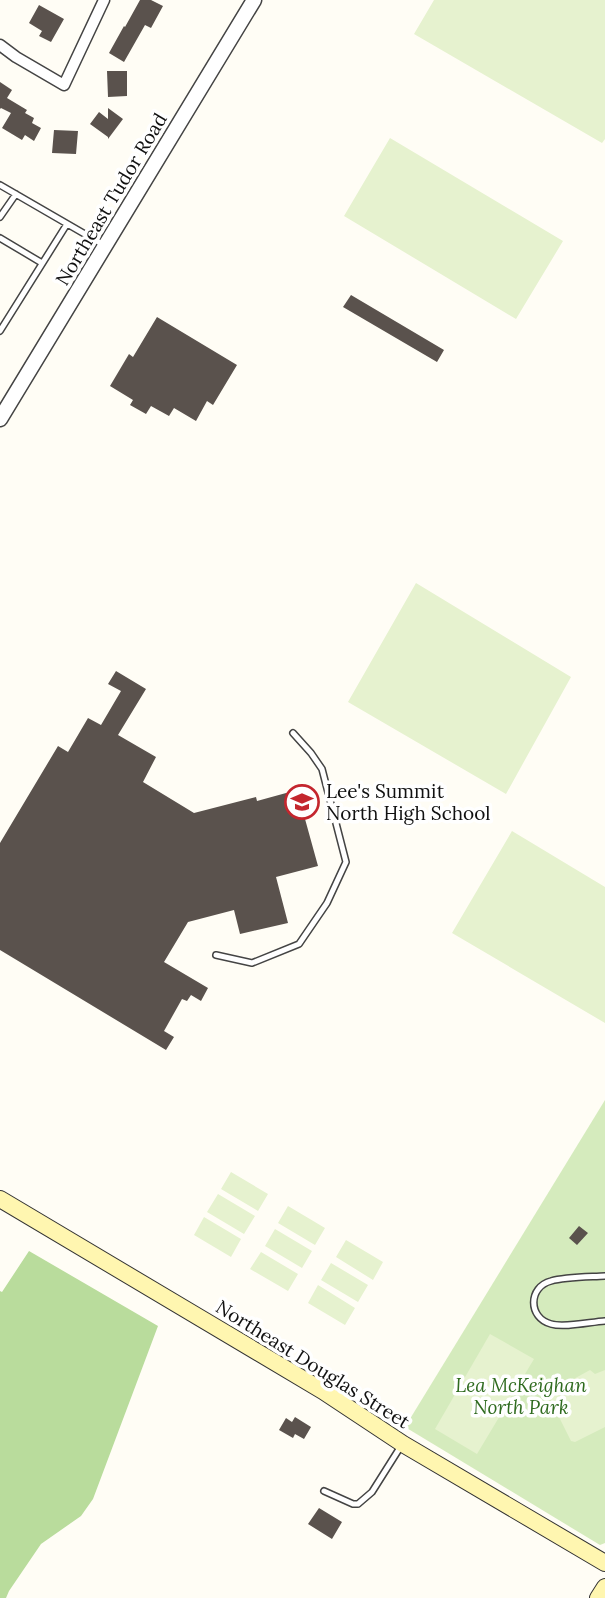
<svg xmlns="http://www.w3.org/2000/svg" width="605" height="1598" font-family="Lora,serif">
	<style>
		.green { fill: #d5ebbd }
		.forest { fill: #b9dc9c }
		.pitch { fill: #e6f2cf }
		.building { fill: #5a524d }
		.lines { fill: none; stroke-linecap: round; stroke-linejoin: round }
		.service-casing { stroke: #444; stroke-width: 8 }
		.minor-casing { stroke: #444; stroke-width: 13 }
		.tertiary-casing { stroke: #444; stroke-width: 17 }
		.secondary-casing { stroke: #333; stroke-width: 18 }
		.service { stroke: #fff; stroke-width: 5 }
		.minor { stroke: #fff; stroke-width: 10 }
		.tertiary { stroke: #fff; stroke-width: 14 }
		.secondary { stroke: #fff6b0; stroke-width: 16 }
		.labels { text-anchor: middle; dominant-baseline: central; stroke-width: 7; stroke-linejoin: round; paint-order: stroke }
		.street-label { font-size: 19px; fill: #111; stroke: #fff }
		.poi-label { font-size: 19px; fill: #111; stroke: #fff; text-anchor: start }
		.park-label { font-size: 19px; font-style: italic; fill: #2f6b1f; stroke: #fff }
	</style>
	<rect width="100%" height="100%" fill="#fffdf5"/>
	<path class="green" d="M605,1100V1543L600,1545L405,1427Z"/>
	<path class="forest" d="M29,1251L158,1326L93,1499L81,1516L41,1544L9,1591L6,1598H0V1291L2,1292Z"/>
	<path class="pitch" d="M434,0H605V139L602,143L414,34Z
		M390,138L563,241L516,319L344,216Z
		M416,583L571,677L506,794L348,702Z
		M512,831L605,887V1023L452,933Z
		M231,1172L268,1194L258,1211L221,1189Z
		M218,1194L255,1216L244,1234L207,1212Z
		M288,1206L325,1228L315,1245L278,1223Z
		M204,1217L241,1239L231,1257L194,1235Z
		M275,1229L312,1251L302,1268L265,1246Z
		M346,1240L383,1262L373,1280L336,1257Z
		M261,1252L298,1274L288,1291L250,1269Z
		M331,1263L368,1285L358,1302L321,1280Z
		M318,1285L355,1308L345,1325L308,1303Z
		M490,1334L534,1359L477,1454L435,1429Z
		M590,1370L595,1374L605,1370V1427L575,1442L571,1441L549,1397L548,1393Z"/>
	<path class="building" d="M140,0H151L163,6L151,28L145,25L124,62L109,53L124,26L125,27Z
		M39,5L64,19L51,42L39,36L42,31L29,23Z
		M107,71H127V96L108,97Z
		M0,82L12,90L7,98L27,110L25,113L34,118L32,123L41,128L34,141L25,135L22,140L2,128L11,113L1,108L0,109Z
		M108,108L123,119L108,139V137L90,124L99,112L108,119Z
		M54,130L78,131L76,154L52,153Z
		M351,295L444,350L437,362L343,307Z
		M157,317L237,365L213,405L207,401L196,421L174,408L169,416L151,406L146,414L130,405L133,400L110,386L129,354L133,357Z
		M116,671L146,689L118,735L156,757L143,782L194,813L256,797L257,801L297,790L318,866L276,877L288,923L240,934L234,910L188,922L164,962L208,988L201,1001L191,995L187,1001L182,999L164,1031L174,1037L166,1050L0,950V843L58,746L68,752L88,718L101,725L121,691L108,684Z
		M579,1226L588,1233L577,1245L569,1238Z
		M295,1417L311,1427L304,1439L295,1434L293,1438L279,1430L286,1418L292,1422Z
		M319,1508L342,1522L332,1539L308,1524Z"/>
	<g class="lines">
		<g class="service-casing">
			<path id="service" d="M0,185L102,244
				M0,217L16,194
				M0,238L42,263
				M0,331L67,224
				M216,955L252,963L299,944L327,903L346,862L322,769L311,753L293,733
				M605,1276C589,1277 565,1277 551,1281C528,1287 528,1318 551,1324C564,1328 590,1322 605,1321
				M324,1491L353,1504H358L372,1492L401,1446"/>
		</g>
		<g class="minor-casing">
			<path id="minor" d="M0,45L16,57L64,85L104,0"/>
		</g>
		<g class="tertiary-casing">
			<path id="tertiary" d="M0,419L254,0"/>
		</g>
		<g class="secondary-casing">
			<path id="secondary" d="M0,1199L323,1391L403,1444L605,1563
				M598,1598L605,1587"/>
		</g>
		<use href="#service" class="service"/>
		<use href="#minor" class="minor"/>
		<use href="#tertiary" class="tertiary"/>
		<use href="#secondary" class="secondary"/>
	</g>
	<defs>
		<g id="school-ring" transform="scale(1.75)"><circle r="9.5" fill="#fff" stroke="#c4262e" stroke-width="1.5"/><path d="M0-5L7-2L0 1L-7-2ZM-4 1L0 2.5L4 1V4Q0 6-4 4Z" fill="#c4262e"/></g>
	</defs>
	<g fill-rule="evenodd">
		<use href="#school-ring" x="302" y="802"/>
	</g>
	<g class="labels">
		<g class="street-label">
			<text transform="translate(111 199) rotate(-59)">Northeast Tudor Road</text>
			<text transform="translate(313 1364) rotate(32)">Northeast Douglas Street</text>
		</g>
		<g class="poi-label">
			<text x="326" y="791">Lee's Summit<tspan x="326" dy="22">North High School</tspan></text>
		</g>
		<g class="park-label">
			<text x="521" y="1385">Lea McKeighan<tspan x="521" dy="22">North Park</tspan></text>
		</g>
	</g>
</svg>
